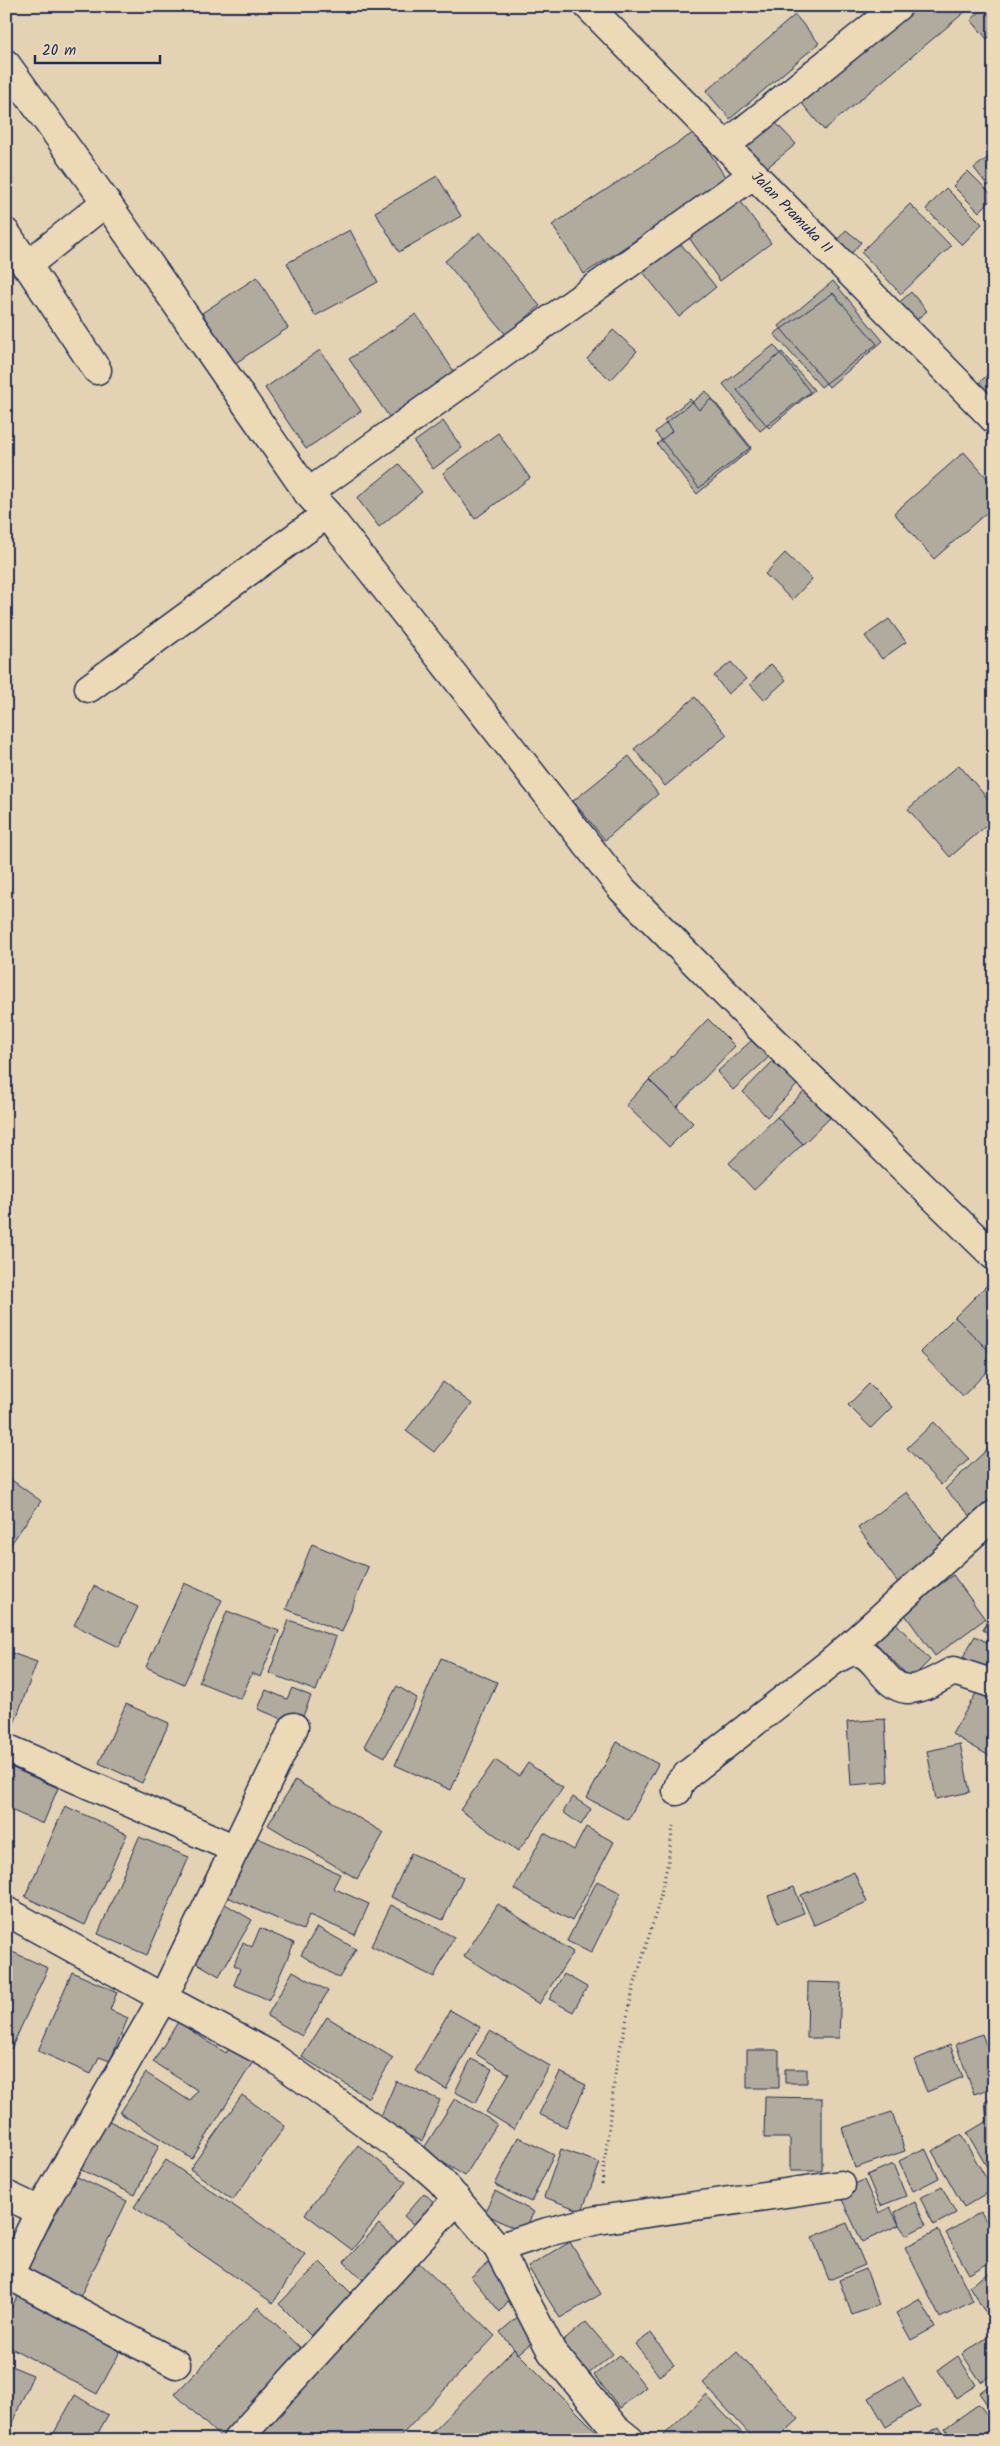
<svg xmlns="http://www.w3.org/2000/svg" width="1000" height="2446" font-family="Kalam,sans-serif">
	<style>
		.building { fill: #b1ab9e; stroke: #1b2f5e }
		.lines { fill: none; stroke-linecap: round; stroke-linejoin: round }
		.minor-casing { stroke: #1b2f5e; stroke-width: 31 }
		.path { stroke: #1b2f5e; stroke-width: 3; stroke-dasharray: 1 4; stroke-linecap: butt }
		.minor { stroke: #ecdab7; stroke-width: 28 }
		.labels { text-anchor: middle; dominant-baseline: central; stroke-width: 4; stroke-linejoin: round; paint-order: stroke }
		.street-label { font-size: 15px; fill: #1b2f5e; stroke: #ecdab7 }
	</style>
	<rect width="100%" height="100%" fill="#e4d3b3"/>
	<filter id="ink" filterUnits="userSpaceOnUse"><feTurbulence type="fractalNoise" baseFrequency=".02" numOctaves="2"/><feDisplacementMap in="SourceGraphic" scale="10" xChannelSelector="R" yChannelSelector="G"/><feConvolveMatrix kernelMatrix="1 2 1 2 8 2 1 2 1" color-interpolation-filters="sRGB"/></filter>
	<g filter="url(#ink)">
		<path class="building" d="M914,6H972L824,130L800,101Z
			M986,6H994V33L987,39L971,20Z
			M795,15L819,43L730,119L706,91Z
			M773,120L796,144L764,170L743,147Z
			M696,131L727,180L584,274L552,225Z
			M994,153V182L988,186L974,168Z
			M968,171L994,197L979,212L953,186Z
			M437,176L461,216L399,252L375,212Z
			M946,188L982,224L962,245L926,209Z
			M738,198L771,243L720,281L687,235Z
			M910,204L951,246L901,294L861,252Z
			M350,230L378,282L315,316L287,263Z
			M846,230L861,242L847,259L832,246Z
			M480,232L540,306L506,335L445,261Z
			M680,243L716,287L679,317L643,272Z
			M257,277L288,328L234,364L202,313Z
			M833,281L883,341L829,387L779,326Z
			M911,292L927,311L910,325L894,307Z
			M833,293L877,344L821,387L774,334Z
			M416,314L457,376L392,421L349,359Z
			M613,330L637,351L611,380L587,359Z
			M774,345L810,392L760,431L723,384Z
			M320,350L361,411L306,449L265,388Z
			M782,352L814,390L769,428L737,390Z
			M994,368V400L978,384Z
			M706,391L751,447L699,488L655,432Z
			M690,399L699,410L711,399L751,449L697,494L657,444L672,431L664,420Z
			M443,421L462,448L433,469L414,442Z
			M498,433L530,478L475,519L443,473Z
			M964,452L994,486V506L934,559L894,513Z
			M399,464L422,492L379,527L357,498Z
			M785,553L812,579L792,600L765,574Z
			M889,619L906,642L882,659L865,636Z
			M731,662L746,679L728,694L714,676Z
			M771,664L786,680L764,700L750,684Z
			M695,697L727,735L665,786L634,749Z
			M629,756L658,794L605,840L573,801Z
			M959,765L994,806V819L950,857L908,809Z
			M708,1019L735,1046L677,1107L649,1080Z
			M753,1039L769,1057L733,1090L717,1072Z
			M774,1060L798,1084L767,1117L743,1092Z
			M649,1080L693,1123L669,1147L626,1105Z
			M805,1091L830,1118L803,1144L777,1117Z
			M777,1117L803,1144L754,1190L729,1163Z
			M994,1278V1356L955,1317Z
			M955,1317L994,1356V1364L963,1396L920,1352Z
			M443,1382L472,1404L434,1452L406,1431Z
			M869,1384L892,1407L871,1428L848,1405Z
			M934,1422L969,1459L941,1485L907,1448Z
			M994,1443V1509L978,1524L945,1489Z
			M6,1476L41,1501L6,1551Z
			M907,1492L951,1553L902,1588L858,1528Z
			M312,1544L368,1567L342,1632L286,1609Z
			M953,1575L985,1619L935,1656L903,1612Z
			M184,1583L222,1600L184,1684L146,1667Z
			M94,1586L138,1607L119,1647L74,1625Z
			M227,1611L279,1631L260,1677L252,1673L241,1699L199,1682Z
			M994,1611V1637L983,1630Z
			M289,1620L336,1637L316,1691L269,1673Z
			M894,1621L930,1660L911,1679L874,1641Z
			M975,1636L994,1646V1675L963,1657Z
			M6,1651L37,1662L13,1727L6,1725Z
			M441,1658L497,1682L451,1790L395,1765Z
			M397,1686L417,1698L385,1757L364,1746Z
			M292,1688L311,1696L299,1726L258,1709L266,1690L287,1699Z
			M978,1690L994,1699V1752L991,1757L952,1734Z
			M126,1704L169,1723L142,1783L99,1763Z
			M885,1719L888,1782L851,1785L847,1722Z
			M617,1742L658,1764L628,1820L587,1798Z
			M960,1744L970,1792L936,1799L927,1751Z
			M495,1760L519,1776L528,1763L563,1788L518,1851L460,1810Z
			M6,1765L58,1788L43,1824L6,1808Z
			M295,1780L384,1833L357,1879L268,1825Z
			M573,1797L591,1809L581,1825L563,1812Z
			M65,1806L127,1834L85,1925L25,1897Z
			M586,1827L614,1842L572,1921L514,1889L544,1833L574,1850Z
			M251,1835L340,1874L333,1888L369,1904L355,1935L309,1915L303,1930L225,1896Z
			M139,1837L189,1857L147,1955L98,1934Z
			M411,1853L463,1877L443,1920L391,1897Z
			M854,1872L867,1902L814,1925L801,1895Z
			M597,1881L621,1893L591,1953L567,1941Z
			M794,1887L804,1913L778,1923L768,1896Z
			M220,1901L252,1920L219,1976L187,1957Z
			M498,1904L573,1952L539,2004L464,1956Z
			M391,1905L454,1937L434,1977L371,1946Z
			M317,1927L356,1949L339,1978L301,1955Z
			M260,1928L294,1943L269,2000L234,1985L240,1969L234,1965L243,1942L252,1947Z
			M8,1950L48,1968L11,2049L6,2047V1955Z
			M293,1971L328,1991L302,2036L267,2016Z
			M72,1972L117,1992L110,2010L128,2018L110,2061L99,2057L91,2074L38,2051Z
			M564,1974L587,1987L573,2012L549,1999Z
			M808,1982L841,1983L839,2038H807Z
			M450,2010L480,2027L446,2089L415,2071Z
			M327,2017L393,2058L368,2098L302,2057Z
			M178,2022L226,2053L233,2043L256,2057L192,2159L120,2113L146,2073L190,2101L197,2090L153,2062Z
			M490,2031L550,2066L514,2129L486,2112L509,2074L476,2054Z
			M982,2034L994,2066V2087L974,2094L956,2044Z
			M950,2045L963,2077L927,2092L914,2060Z
			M747,2050H779V2088H747Z
			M471,2059L492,2069L476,2103L455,2092Z
			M785,2069H807V2083H785Z
			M560,2072L586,2085L566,2127L539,2114Z
			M396,2081L440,2100L422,2141L378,2123Z
			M242,2095L285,2126L233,2200L190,2169Z
			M765,2097L822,2098V2171H790V2138H764Z
			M994,2097V2179L967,2133L987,2121L985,2102Z
			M455,2098L497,2124L465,2176L423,2150Z
			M892,2112L905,2151L855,2168L842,2128Z
			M103,2118L159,2145L135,2195L79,2169Z
			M961,2135L993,2190L964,2207L932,2151Z
			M518,2137L554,2155L531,2202L495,2185Z
			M358,2145L406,2182L352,2250L305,2214Z
			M925,2148L939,2178L913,2191L899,2161Z
			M561,2149L600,2163L582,2211L544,2197Z
			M166,2160L305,2254L273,2303L134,2207Z
			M893,2164L906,2196L880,2206L867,2175Z
			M71,2174L127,2201L80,2297L25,2270Z
			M864,2180L879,2213L890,2207L899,2225L862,2242L838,2191Z
			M942,2187L956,2213L934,2225L920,2198Z
			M495,2191L534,2212L523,2233L484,2213Z
			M424,2193L438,2206L418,2229L404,2216Z
			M915,2202L926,2225L906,2235L899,2225L895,2212Z
			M981,2212L994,2235V2260L969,2274L946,2233Z
			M847,2223L865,2265L829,2280L812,2237Z
			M379,2224L400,2244L365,2282L344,2262Z
			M938,2230L973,2301L940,2318L905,2247Z
			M570,2242L601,2294L560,2318L528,2267Z
			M490,2261L515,2291L500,2312L471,2277Z
			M320,2262L352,2294L311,2336L279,2304Z
			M418,2262L495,2336L397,2440H248Z
			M866,2269L879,2305L852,2315L839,2280Z
			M994,2270V2324L993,2325L969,2286Z
			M20,2292L122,2348L97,2394L6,2345V2317Z
			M920,2299L935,2327L911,2340L896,2313Z
			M258,2307L305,2352L222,2439L175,2394Z
			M520,2315L538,2337L518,2354L500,2332Z
			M586,2322L613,2354L586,2376L560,2344Z
			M651,2333L674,2365L659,2376L636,2344Z
			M994,2333V2373L981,2382L962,2354Z
			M514,2349L599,2434L593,2440H424Z
			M737,2352L799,2419L776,2440H755L703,2383Z
			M620,2355L646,2387L620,2408L594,2375Z
			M958,2356L976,2385L956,2398L938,2370Z
			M6,2364L33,2375L6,2437Z
			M903,2377L920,2406L886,2427L869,2398Z
			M994,2382V2409L992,2411L979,2393Z
			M75,2395L108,2415L94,2440H50Z
			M706,2395L746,2437L743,2440H669L664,2435Z
			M979,2404L994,2425V2436L988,2440H953L945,2428Z
			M939,2427L947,2440H916Z"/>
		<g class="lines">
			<g class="minor-casing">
				<g id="minor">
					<path id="s1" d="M588,6L994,419"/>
					<path d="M6,64L106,202L308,493L327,514L622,889L762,1030L994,1256"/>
					<path d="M726,145L898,6"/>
					<path d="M6,233L97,370"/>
					<path d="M26,266L106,202"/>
					<path d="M308,493L754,174"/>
					<path d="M89,688L327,514"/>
					<path d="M834,1660C839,1658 846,1653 852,1652C875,1648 882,1687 907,1689C922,1690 941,1677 954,1671L994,1684"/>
					<path d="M6,1748L235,1849L163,1998L270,2055L416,2159L440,2180L498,2248L552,2352L615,2428L630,2440"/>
					<path d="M677,1791L680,1782L688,1774L834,1660L994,1515"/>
					<path d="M235,1849L294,1727"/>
					<path d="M6,1911L163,1998L40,2211L6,2281"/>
					<path d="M6,2195L40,2211"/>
					<path d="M498,2248L547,2232L598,2220L841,2185"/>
					<path d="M9,2275L176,2364"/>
					<path d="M237,2440L457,2199"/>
				</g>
			</g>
			<path class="path" d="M602,2184L616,2067L634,1986L658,1906L668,1862L673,1826"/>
			<use href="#minor" class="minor"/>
		</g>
	</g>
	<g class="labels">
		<g class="street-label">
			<text stroke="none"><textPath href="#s1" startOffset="290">Jalan Pramuka II</textPath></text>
		</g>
	</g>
	<rect width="1000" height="2446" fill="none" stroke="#ecdab7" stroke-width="25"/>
	<rect x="12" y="12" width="975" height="2421" fill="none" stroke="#1b2f5e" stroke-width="2" filter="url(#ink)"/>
	<path d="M35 55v8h125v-8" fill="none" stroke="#1b2f5e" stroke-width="2.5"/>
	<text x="42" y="55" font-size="15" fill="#1b2f5e" stroke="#ecdab7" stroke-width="4" paint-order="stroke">20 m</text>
</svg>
